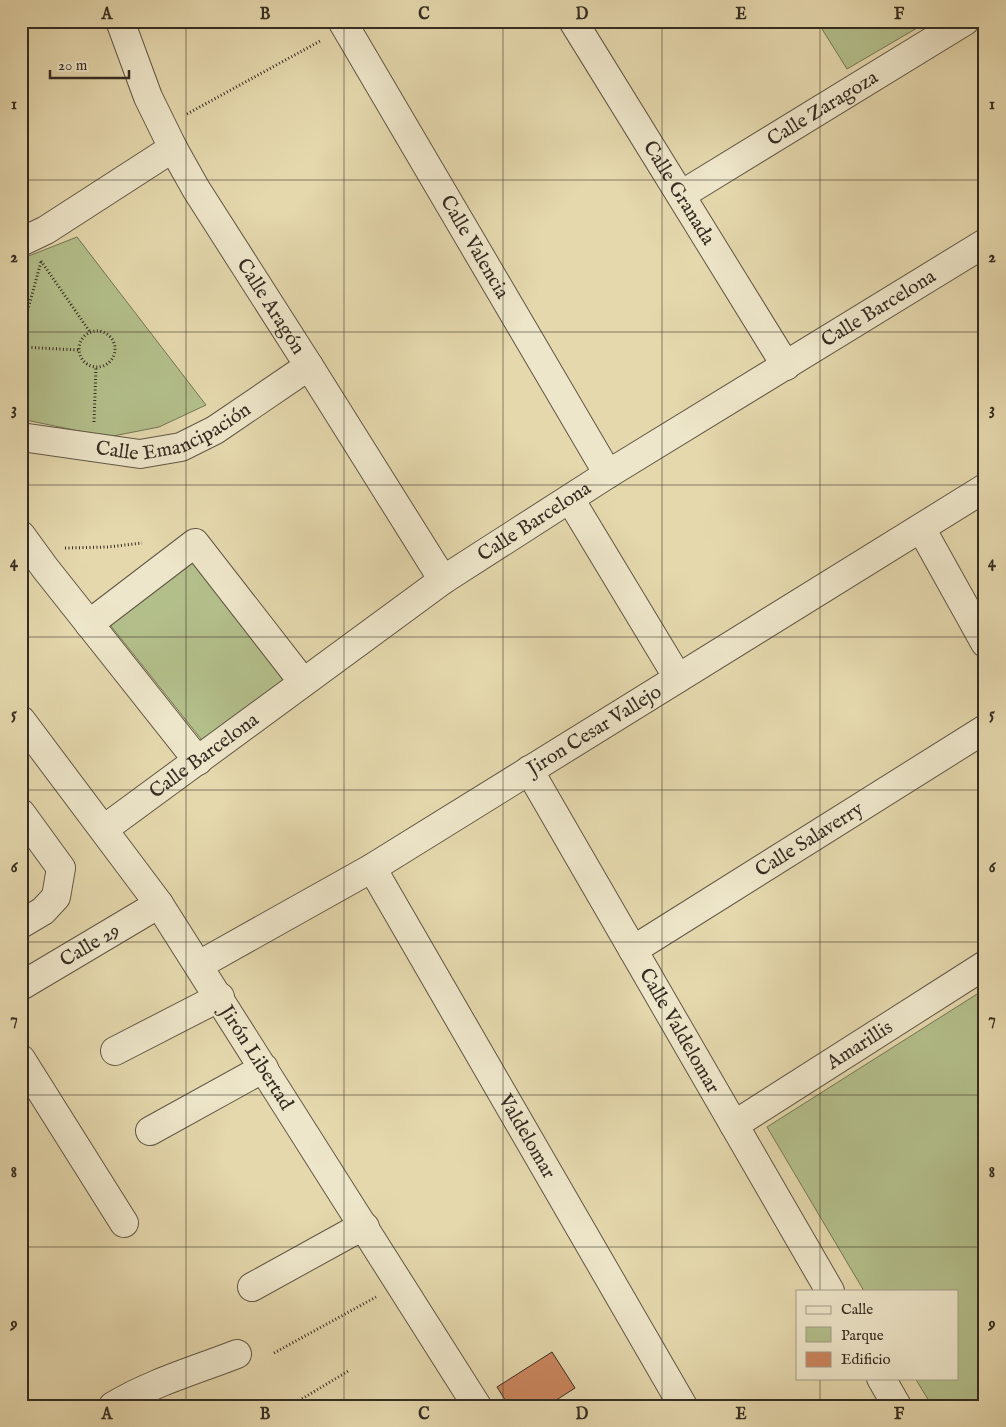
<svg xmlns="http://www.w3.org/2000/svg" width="1006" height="1427" font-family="'IM FELL English',serif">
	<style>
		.green { fill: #b3bf8b; stroke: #747656 }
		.building { fill: #cc865e; stroke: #352c22 }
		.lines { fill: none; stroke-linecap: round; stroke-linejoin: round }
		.minor-casing { stroke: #615745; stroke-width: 30 }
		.path { stroke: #352c22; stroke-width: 3; stroke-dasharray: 1 2.5; stroke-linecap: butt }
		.minor { stroke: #eee6ca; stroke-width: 28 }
		.grid { fill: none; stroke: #352c22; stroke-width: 1; stroke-opacity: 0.55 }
		.labels { text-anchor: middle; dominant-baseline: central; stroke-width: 4; stroke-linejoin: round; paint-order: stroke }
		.street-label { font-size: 20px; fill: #352c22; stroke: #eee6ca }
		.neatline { fill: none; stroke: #352c22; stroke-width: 2 }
		.grid-label { font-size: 16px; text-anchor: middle; font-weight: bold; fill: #352c22 }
	</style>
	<rect width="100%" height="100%" fill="#e5d8ad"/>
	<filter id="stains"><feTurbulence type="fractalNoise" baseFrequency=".004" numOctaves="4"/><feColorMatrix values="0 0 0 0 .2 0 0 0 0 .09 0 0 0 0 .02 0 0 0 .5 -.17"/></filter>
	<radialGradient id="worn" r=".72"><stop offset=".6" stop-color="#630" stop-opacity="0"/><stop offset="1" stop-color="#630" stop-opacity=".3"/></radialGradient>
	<path class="green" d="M817,21H929L847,69Z
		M77,237L206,405L159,427L108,437L21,419V259Z
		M195,547L296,677L205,744L103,616Z
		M985,989V1399L975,1406H932L915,1378H957V1291H864L767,1127Z"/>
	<path class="building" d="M552,1352L575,1388L547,1406H509L497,1387Z"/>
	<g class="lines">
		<g class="minor-casing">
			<g id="minor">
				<path id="s1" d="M120,21L148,97L173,148L196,189L309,366L443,580"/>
				<path id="s2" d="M342,21L608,474"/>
				<path id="s3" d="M573,21L786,366"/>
				<path id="s4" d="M681,195L965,21"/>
				<path d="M21,242L46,230L173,148"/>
				<path id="s5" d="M21,437L140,454L181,447L215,430L309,366"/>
				<path d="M570,499L678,678"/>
				<path d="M921,528L985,643"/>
				<path d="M21,535L45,568L198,761"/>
				<path d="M89,624L195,543L303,682"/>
				<path id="s6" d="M21,720L159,904L477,1406"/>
				<path id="s7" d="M529,770L830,1291"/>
				<path d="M21,813L61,868L56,897L43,911L21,924"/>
				<path id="s8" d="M104,829L443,580L608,474L985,243"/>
				<path id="s9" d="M372,868L683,1406"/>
				<path id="s10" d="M633,950L985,729"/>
				<path id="s11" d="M199,965L372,868L985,488"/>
				<path id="s12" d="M21,986L159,904"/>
				<path d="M115,1051L220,997"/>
				<path d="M21,1059L124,1223"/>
				<path id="s13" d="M734,1125L985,965"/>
				<path d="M150,1131L264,1068"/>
				<path d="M252,1287L350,1233L365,1227"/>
				<path d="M881,1378L897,1406"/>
				<path d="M113,1406C151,1383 196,1370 237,1354"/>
			</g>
		</g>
		<path class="path" d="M898,21L901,28
			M187,114L322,40
			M41,261L90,332
			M79 349a18 18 0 1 1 36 0a18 18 0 1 1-36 0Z
			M21,334L41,262
			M21,347L79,350
			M94,422L96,367
			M65,548L108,547L142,543
			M274,1353L376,1297
			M290,1406L350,1370"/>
		<use href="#minor" class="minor"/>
	</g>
	<path class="grid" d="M186,21V1406M344,21V1406M503,21V1406M662,21V1406M820,21V1291M21,180H985M21,332H985M21,485H985M21,637H985M21,790H985M21,942H985M21,1095H985M21,1247H985M820,1378V1406"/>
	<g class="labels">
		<g class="street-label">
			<text stroke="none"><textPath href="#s4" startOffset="166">Calle Zaragoza</textPath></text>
			<text stroke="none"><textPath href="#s3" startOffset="202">Calle Granada</textPath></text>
			<text stroke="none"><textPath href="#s2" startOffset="262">Calle Valencia</textPath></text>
			<text stroke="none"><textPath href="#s1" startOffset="324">Calle Aragón</textPath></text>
			<text stroke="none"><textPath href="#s8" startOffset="934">Calle Barcelona</textPath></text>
			<text stroke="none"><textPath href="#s5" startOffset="158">Calle Emancipación</textPath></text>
			<text stroke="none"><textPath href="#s8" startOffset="529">Calle Barcelona</textPath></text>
			<text stroke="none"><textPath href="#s11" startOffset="460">Jiron Cesar Vallejo</textPath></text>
			<text stroke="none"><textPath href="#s8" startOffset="124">Calle Barcelona</textPath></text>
			<text stroke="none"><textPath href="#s10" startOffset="208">Calle Salaverry</textPath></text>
			<text stroke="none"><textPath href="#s12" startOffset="80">Calle 29</textPath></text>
			<text stroke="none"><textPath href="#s7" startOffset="301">Calle Valdelomar</textPath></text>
			<text stroke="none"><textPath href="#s13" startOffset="149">Amarillis</textPath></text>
			<text stroke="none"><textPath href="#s6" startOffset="412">Jirón Libertad</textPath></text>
			<text stroke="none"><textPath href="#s9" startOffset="310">Valdelomar</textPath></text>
		</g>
	</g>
	<rect width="1006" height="1427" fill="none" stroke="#e5d8ad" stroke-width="55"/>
	<rect x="796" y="1290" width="162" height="90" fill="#eee6ca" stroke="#a49c87"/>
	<rect x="806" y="1306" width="25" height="8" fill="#eee6ca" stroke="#a49c87"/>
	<text x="841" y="1314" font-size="15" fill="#352c22">Calle</text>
	<rect x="806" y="1327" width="25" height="15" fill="#b3bf8b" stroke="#a49c87"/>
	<text x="841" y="1340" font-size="15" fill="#352c22">Parque</text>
	<rect x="806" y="1352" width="25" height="15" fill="#cc865e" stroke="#a49c87"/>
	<text x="841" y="1364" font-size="15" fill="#352c22">Edificio</text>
	<path d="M50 70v8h79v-8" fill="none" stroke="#352c22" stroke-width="2.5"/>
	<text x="58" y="70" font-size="15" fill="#352c22" stroke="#eee6ca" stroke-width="4" paint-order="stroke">20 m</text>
	<rect x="28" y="28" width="950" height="1372" class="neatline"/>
	<g class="grid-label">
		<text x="107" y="19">A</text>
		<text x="265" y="19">B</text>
		<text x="424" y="19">C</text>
		<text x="582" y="19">D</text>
		<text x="741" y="19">E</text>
		<text x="899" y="19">F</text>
		<text x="14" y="109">1</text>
		<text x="992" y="109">1</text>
		<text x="14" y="262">2</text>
		<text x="992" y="262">2</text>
		<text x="14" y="414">3</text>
		<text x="992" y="414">3</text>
		<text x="14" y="567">4</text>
		<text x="992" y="567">4</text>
		<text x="14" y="719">5</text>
		<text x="992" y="719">5</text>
		<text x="14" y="872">6</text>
		<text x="992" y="872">6</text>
		<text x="14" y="1024">7</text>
		<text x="992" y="1024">7</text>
		<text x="14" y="1177">8</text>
		<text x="992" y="1177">8</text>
		<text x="14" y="1329">9</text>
		<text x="992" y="1329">9</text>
		<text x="107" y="1419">A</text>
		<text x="265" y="1419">B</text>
		<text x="424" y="1419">C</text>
		<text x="582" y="1419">D</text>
		<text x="741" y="1419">E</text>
		<text x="899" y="1419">F</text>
	</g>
	<rect width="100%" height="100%" filter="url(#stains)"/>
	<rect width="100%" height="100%" fill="url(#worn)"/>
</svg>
